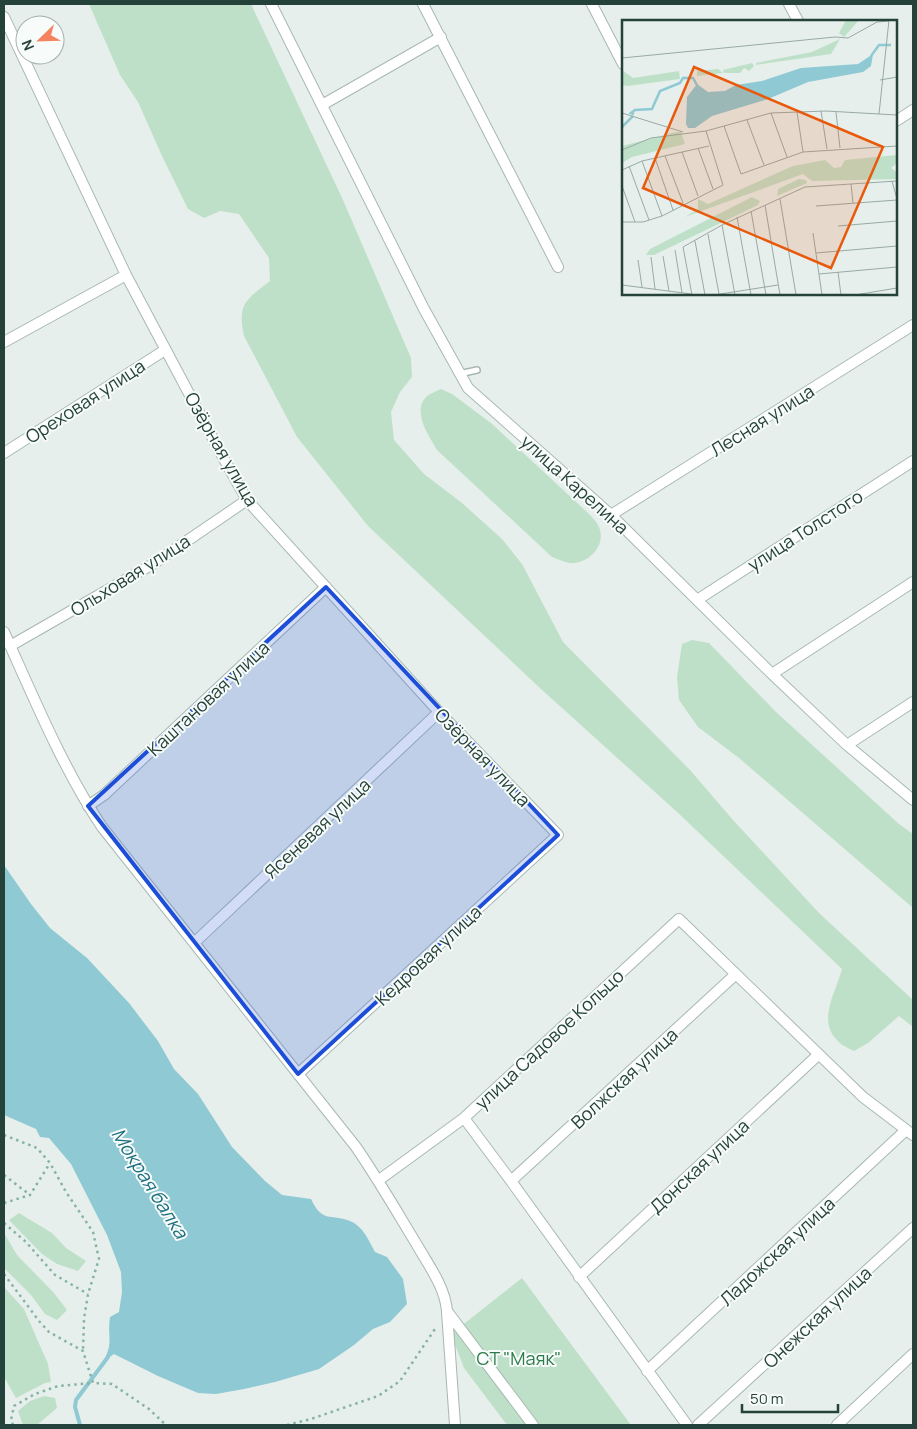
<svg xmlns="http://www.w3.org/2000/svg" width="917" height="1429" font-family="Manrope,sans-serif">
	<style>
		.green { fill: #bfe0c8 }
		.water { fill: #8ec9d4 }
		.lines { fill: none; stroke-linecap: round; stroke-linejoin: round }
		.stream { stroke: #8ec9d4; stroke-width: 4 }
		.service-casing { stroke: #a8b8b2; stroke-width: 8 }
		.minor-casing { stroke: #a8b8b2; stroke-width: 12 }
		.path { stroke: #86b3a5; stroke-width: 2.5; stroke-dasharray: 2.5 4; stroke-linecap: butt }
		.service { stroke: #fff; stroke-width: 5 }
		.minor { stroke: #fff; stroke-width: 10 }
		.marked { fill: #1d4ed8; fill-opacity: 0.2; stroke: #1d4ed8; stroke-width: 4; stroke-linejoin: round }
		.labels { text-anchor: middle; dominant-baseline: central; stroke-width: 4; stroke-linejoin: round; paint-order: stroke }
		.street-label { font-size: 18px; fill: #24423a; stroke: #f7fbf9 }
		.park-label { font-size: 18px; fill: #2d7a4b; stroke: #f7fbf9 }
		.water-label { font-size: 19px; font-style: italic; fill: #1c6f80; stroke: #f7fbf9 }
		.inset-river { fill: none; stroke: #8ec9d4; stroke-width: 2.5 }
		.inset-road { fill: none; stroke: #98aaa4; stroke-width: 1 }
		.view { fill: #e8590c; fill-opacity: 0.15; stroke: #e8590c; stroke-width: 2.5 }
		.inset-edge { fill: none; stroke: #24423a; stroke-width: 2.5 }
	</style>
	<rect width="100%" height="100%" fill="#e6efeb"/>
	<path class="green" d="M89,4H251L343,200L411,358L412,377L400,392L391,412L394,440L424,474L462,503L502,539L522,564L563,642L690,770L733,820L819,913L913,1000V1027L899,1016L868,1043L854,1051C848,1048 841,1045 837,1040C817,1020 836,992 842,969L676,811L541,689L368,526L297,437L244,336C237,303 246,300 270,281L269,258L239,214L220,211L204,218L188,209L162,156L138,102L120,75Z
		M441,389L452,394L491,423L588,513C591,516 596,521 598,525C607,542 593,560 575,563C568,564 558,559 552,557L437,450C429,436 411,411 427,396C431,393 437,391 441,389Z
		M692,640L709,643L776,712L899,824L913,834V908L739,758L698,727L679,700L677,677L682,644Z
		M19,1213L52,1233L66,1248L86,1261L78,1271L57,1264L42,1254L9,1220Z
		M4,1233L17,1255L54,1293L67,1310L57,1320L45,1314L31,1295L4,1268Z
		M522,1278L631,1425H507L464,1368L451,1334Z
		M4,1287L24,1309L48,1364L51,1382L45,1383L16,1398L4,1377Z
		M44,1396L55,1398L57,1408L37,1425H23L18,1411L30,1401Z"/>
	<path class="water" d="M4,865L31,904L50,928L87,958L129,1003L158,1041L174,1069L198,1094L232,1147L265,1181L282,1195L311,1199C323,1224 330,1213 350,1221C363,1226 369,1241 375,1252L387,1257L403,1279L407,1304L390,1322L373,1329L354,1345L319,1369L275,1382L244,1389L216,1394L198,1393L158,1376L114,1354L103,1362C114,1342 107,1338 110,1317L119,1312L122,1292L121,1272L107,1235L71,1164L49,1138L40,1137L36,1129L4,1115Z"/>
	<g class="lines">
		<path class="stream" d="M80,1425L75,1407L76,1400L108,1357"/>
		<g class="service-casing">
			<path id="service" d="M459,374L477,370"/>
		</g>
		<g class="minor-casing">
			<path id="minor" d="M271,4L424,309L468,388L611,515L772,674L847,745L913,800
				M423,4L558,267
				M592,4L623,64
				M789,4L798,21
				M4,17L126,275L219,450L247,500L439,712L558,835L298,1074
				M322,105L441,37
				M896,121L913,110
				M4,342L126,275
				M4,453L165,350
				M611,515L913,325
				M697,600L913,461
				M4,632C34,698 62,767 102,827L356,1147C378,1179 397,1212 417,1245C429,1266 445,1287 447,1311L533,1425
				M10,646L153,564L247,500
				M772,674L913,582
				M847,745L913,702
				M88,806L104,795L326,587
				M194,943L439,712
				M464,1118L511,1181L687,1425
				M379,1180L464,1118L679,919L863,1097L913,1135
				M511,1181L736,974
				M579,1277L818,1055
				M447,1312L455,1425
				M647,1371L906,1130
				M698,1425L913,1228
				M837,1425L913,1354"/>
		</g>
		<path class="path" d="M4,1135L37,1148L50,1163L66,1192L93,1232L99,1259L88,1294L84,1319L83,1351
			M4,1175L30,1195
			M4,1203L30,1195L50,1163
			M4,1223L26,1242L55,1275L88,1294
			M4,1274L39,1321L49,1332L83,1351L93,1383L112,1384L149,1409L166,1425
			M13,1425L11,1420L14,1406L35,1394L58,1386L93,1383
			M287,1425L311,1419L378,1396L400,1381L437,1326"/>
		<use href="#service" class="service"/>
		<use href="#minor" class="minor"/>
	</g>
	<path class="marked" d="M326,587L558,835L298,1074L88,806Z"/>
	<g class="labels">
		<g class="street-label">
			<text transform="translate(85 401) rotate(-33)">Ореховая улица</text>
			<text transform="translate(762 420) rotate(-32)">Лесная улица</text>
			<text transform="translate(222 449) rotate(60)">Озёрная улица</text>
			<text transform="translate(575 484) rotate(42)">улица Карелина</text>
			<text transform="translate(805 530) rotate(-33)">улица Толстого</text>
			<text transform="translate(130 575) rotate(-32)">Ольховая улица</text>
			<text transform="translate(208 698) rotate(-43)">Каштановая улица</text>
			<text transform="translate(483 757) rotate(46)">Озёрная улица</text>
			<text transform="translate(317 828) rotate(-43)">Ясеневая улица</text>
			<text transform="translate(428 955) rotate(-43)">Кедровая улица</text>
			<text transform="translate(549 1039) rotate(-43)">улица Садовое Кольцо</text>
			<text transform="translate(624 1078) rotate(-43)">Волжская улица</text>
			<text transform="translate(699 1166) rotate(-43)">Донская улица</text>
			<text transform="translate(777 1251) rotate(-43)">Ладожская улица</text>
			<text transform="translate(817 1317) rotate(-43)">Онежская улица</text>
		</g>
		<g class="park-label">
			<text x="519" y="1358">СТ "Маяк"</text>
		</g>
		<g class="water-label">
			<text transform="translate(150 1183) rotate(58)">Мокрая балка</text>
		</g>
	</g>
	<g transform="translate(622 20)">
		<rect width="275" height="275" fill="#e6efeb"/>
		<path d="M224,0H237L222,17L217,13ZM218,19L209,34L134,45V43L190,32ZM130,43L132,46L127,51L122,48L118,53H102L101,50ZM96,49L101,53L75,56V51ZM0,50L11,58L57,51L58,59L5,66L0,65ZM54,112H59L63,124L10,137L0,143V126ZM275,135V143L269,148L275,152V159L190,161L181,154L63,197L76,189V179L86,184L171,146L203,140L212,148L219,147L223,140ZM177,159L184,160L185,163L155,176L156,169ZM130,177L138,181L136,185L32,235H24L28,229Z" fill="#bfe0c8"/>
		<path d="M251,34L249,46L241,52L186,62L146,79L90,96L73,108H66L64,104L65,77L75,64L86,72L103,71L114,65L140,61L179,48L236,44Z" fill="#8ec9d4"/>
		<path class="inset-river" d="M249,36L257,25H269M12,94L9,93L13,90L30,89L38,71L58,63L61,58H71L75,65M0,107L11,96"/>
		<path class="inset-road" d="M0,38L213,17L226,18L255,2L267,1M258,60L275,57M199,91L205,129M175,92L181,132M214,92L218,128M0,93L61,112M149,93L165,137M257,94L267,0M125,100L142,145M102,106L119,154L181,132L275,126M76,128L91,169M0,130L29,118L84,111L149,93L204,91L275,95M60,132L76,176M43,136L61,183M33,138L51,190M20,141L40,196M7,146L27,200M0,150L20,141L87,126M270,161L275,179M229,164L231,183M0,166L13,202M158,179L174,275M143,185L158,275M194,186L275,180M129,191L144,275M115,197L129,275M0,202H21L40,196L101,165L84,111M100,205L113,275M216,206L275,201M191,213L200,275M86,214L97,274M73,221L83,275M53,230L60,273M194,233L275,226M41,236L47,271M29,237L33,269M16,240L20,267M216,252L219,275M197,254L275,247M0,265L69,274M70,275L61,227L100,205L183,167L275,161M92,275L156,265M233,275L275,268"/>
		<path class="view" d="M72,47L261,127L209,248L21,168Z"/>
		<rect width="275" height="275" class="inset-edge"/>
	</g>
	<rect width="917" height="1429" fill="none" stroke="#24423a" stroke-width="10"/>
	<g transform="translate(40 40) rotate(247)"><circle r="24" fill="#f7fbf9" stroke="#a3b1ad"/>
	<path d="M0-4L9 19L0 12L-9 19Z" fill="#f4845f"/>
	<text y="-8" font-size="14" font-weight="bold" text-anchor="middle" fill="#24423a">N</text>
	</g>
	<path d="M742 1404v8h96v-8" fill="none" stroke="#24423a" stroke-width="2.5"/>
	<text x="750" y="1404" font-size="15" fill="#24423a" stroke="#f7fbf9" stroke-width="4" paint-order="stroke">50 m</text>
</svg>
